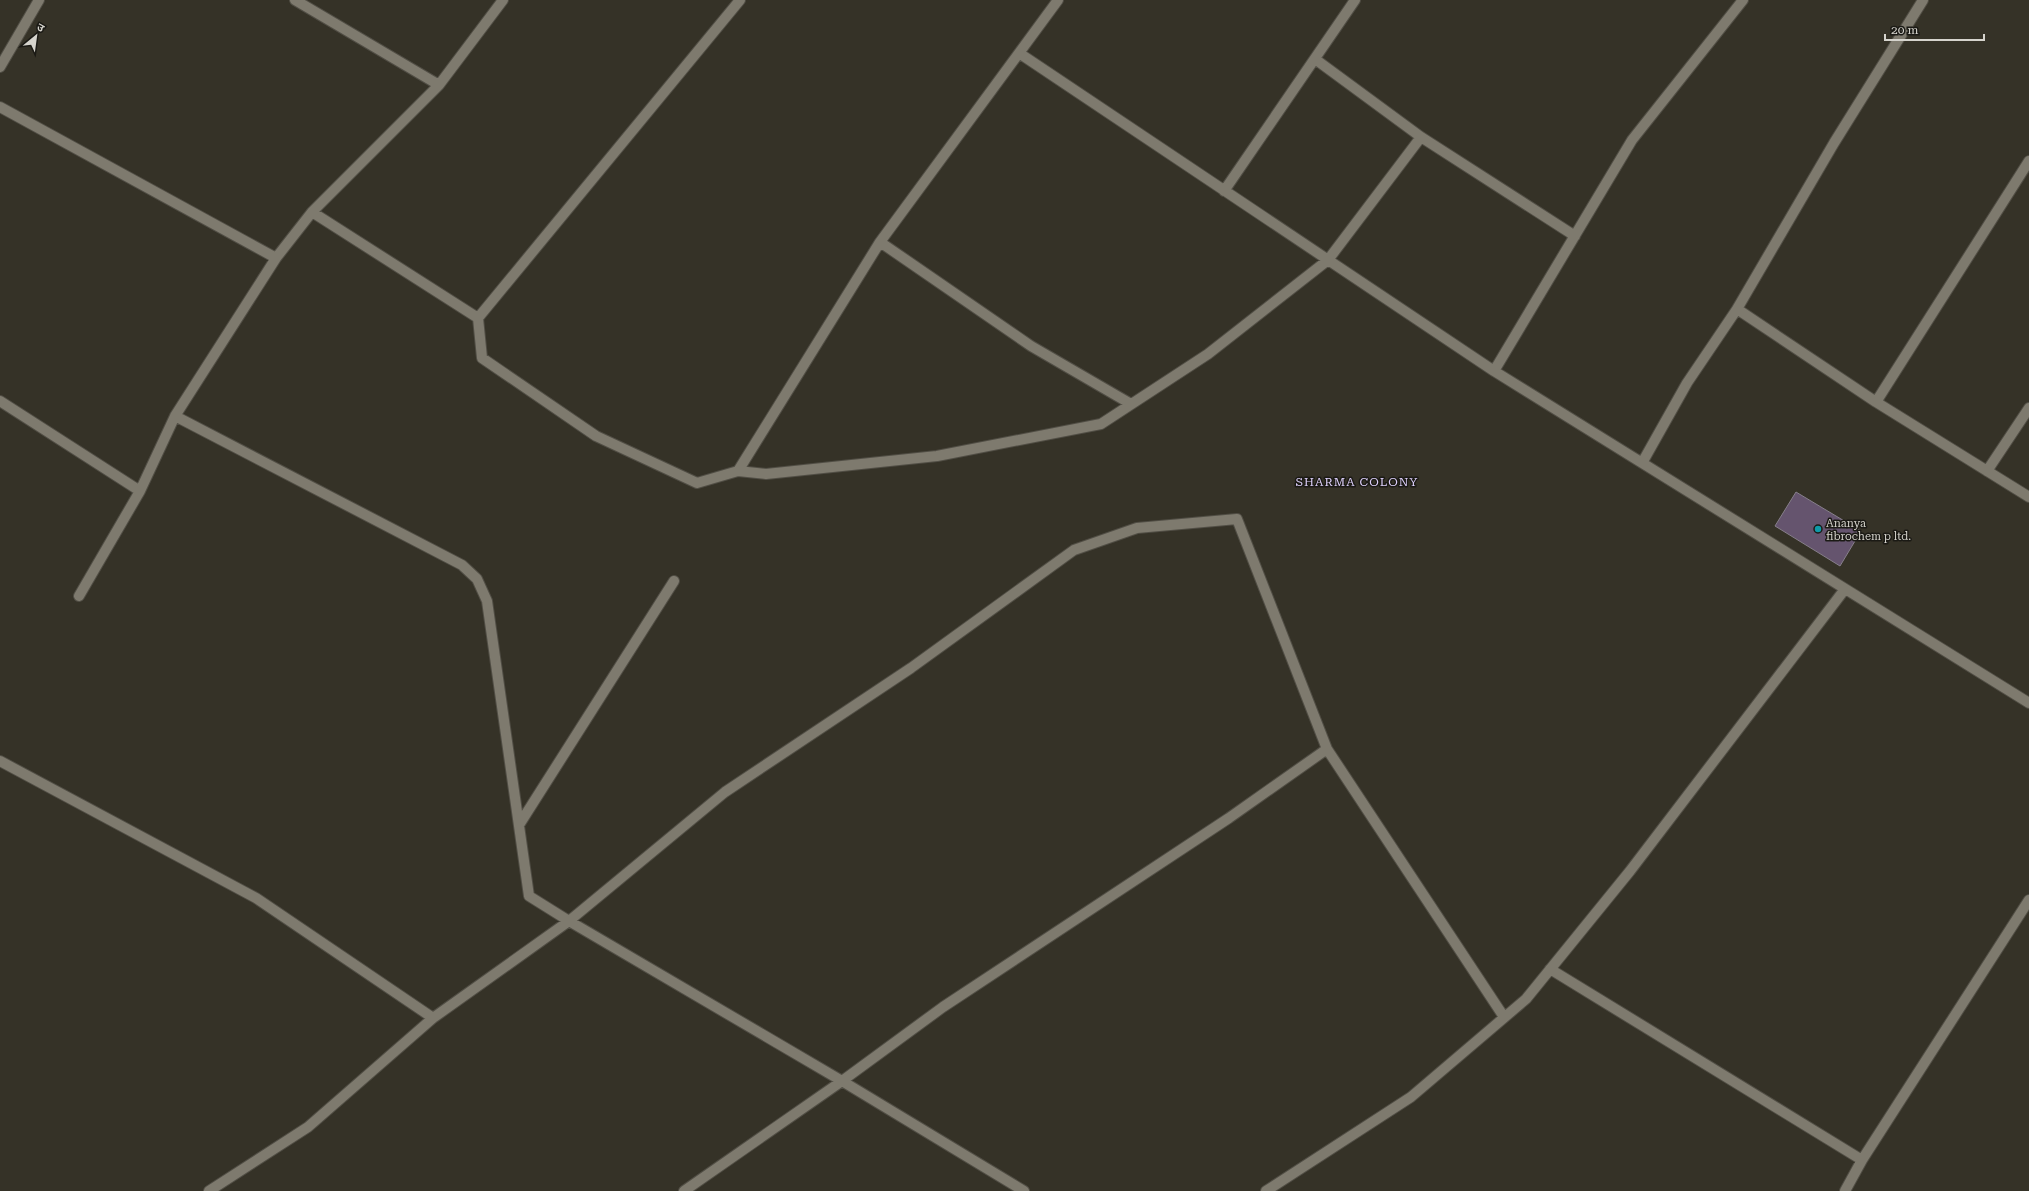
<svg xmlns="http://www.w3.org/2000/svg" width="2029" height="1191" font-family="'Roboto Serif','Noto Sans Devanagari',serif">
	<style>
		.building { fill: #65546e; stroke: #867f8a }
		.lines { fill: none; stroke-linecap: round; stroke-linejoin: round }
		.minor-casing { stroke: #514e45; stroke-width: 12 }
		.minor { stroke: #7e7a6e; stroke-width: 10 }
		.culture-dot { fill: #0f9aa8; stroke: #1b1a15; stroke-width: 1.5 }
		.labels { text-anchor: middle; dominant-baseline: central; stroke-width: 3; stroke-linejoin: round; paint-order: stroke }
		.poi-label { font-size: 11px; fill: #d6d4cd; stroke: #1b1a15; text-anchor: start }
		.neighbourhood-label { font-size: 12px; letter-spacing: 1px; fill: #dfd1fc; stroke: #1b1a15 }
	</style>
	<rect width="100%" height="100%" fill="#353227"/>
	<path class="building" d="M1796,492L1861,531L1840,566L1775,526Z"/>
	<g class="lines">
		<g class="minor-casing">
			<path id="minor" d="M295,0L439,85
				M1923,0L1834,143L1737,309L1876,402L2029,497
				M1019,53L1494,371L2029,703
				M1315,59L1421,137L1575,236
				M0,67L39,0
				M0,107L276,258L312,212L439,85L503,0
				M1224,191L1355,0
				M312,212L478,318L740,0
				M880,242L1031,346L1131,404
				M478,318L482,358L596,436L697,483L738,471L880,242L1058,0
				M1494,371L1632,140L1743,0
				M0,401L140,491
				M1876,402L2029,161
				M175,416L462,565L477,579L487,601L529,896L569,921L842,1081L1024,1191
				M1642,463L1687,383L1737,309
				M738,471L766,474L937,456L1101,424L1208,354L1328,260L1421,137
				M1987,471L2029,408
				M79,596L140,491L175,416L276,258
				M0,761L256,898L433,1018L569,921L725,792L911,668L1074,550L1137,528L1237,519L1327,749L1504,1017
				M519,825L674,581
				M1550,969L1862,1160L2029,900
				M209,1191L308,1127L433,1018
				M684,1191L842,1081L943,1007L1229,818L1327,749
				M1266,1191L1411,1097L1526,999L1630,871L1845,589
				M1845,1191L1862,1160"/>
		</g>
		<use href="#minor" class="minor"/>
	</g>
	<circle class="culture-dot" cx="1818" cy="529" r="4"/>
	<g class="labels">
		<g class="poi-label">
			<text x="1826" y="523">Ananya<tspan x="1826" dy="13">fibrochem p ltd.</tspan></text>
		</g>
		<g class="neighbourhood-label">
			<text x="1357" y="482">SHARMA COLONY</text>
		</g>
	</g>
	<g transform="translate(36 36) rotate(29)" stroke="#1b1a15" stroke-width="3" paint-order="stroke">
	<path d="M0-3L7 15L0 10L-7 15Z" fill="#d6d4cd"/>
	<text y="-6" font-size="11" font-weight="bold" text-anchor="middle" fill="#d6d4cd">उ</text>
	</g>
	<path d="M1885 34v6h99v-6" fill="none" stroke="#d6d4cd" stroke-width="2"/>
	<text x="1891" y="34" font-size="12" fill="#d6d4cd" stroke="#1b1a15" stroke-width="3" paint-order="stroke">20 m</text>
</svg>
